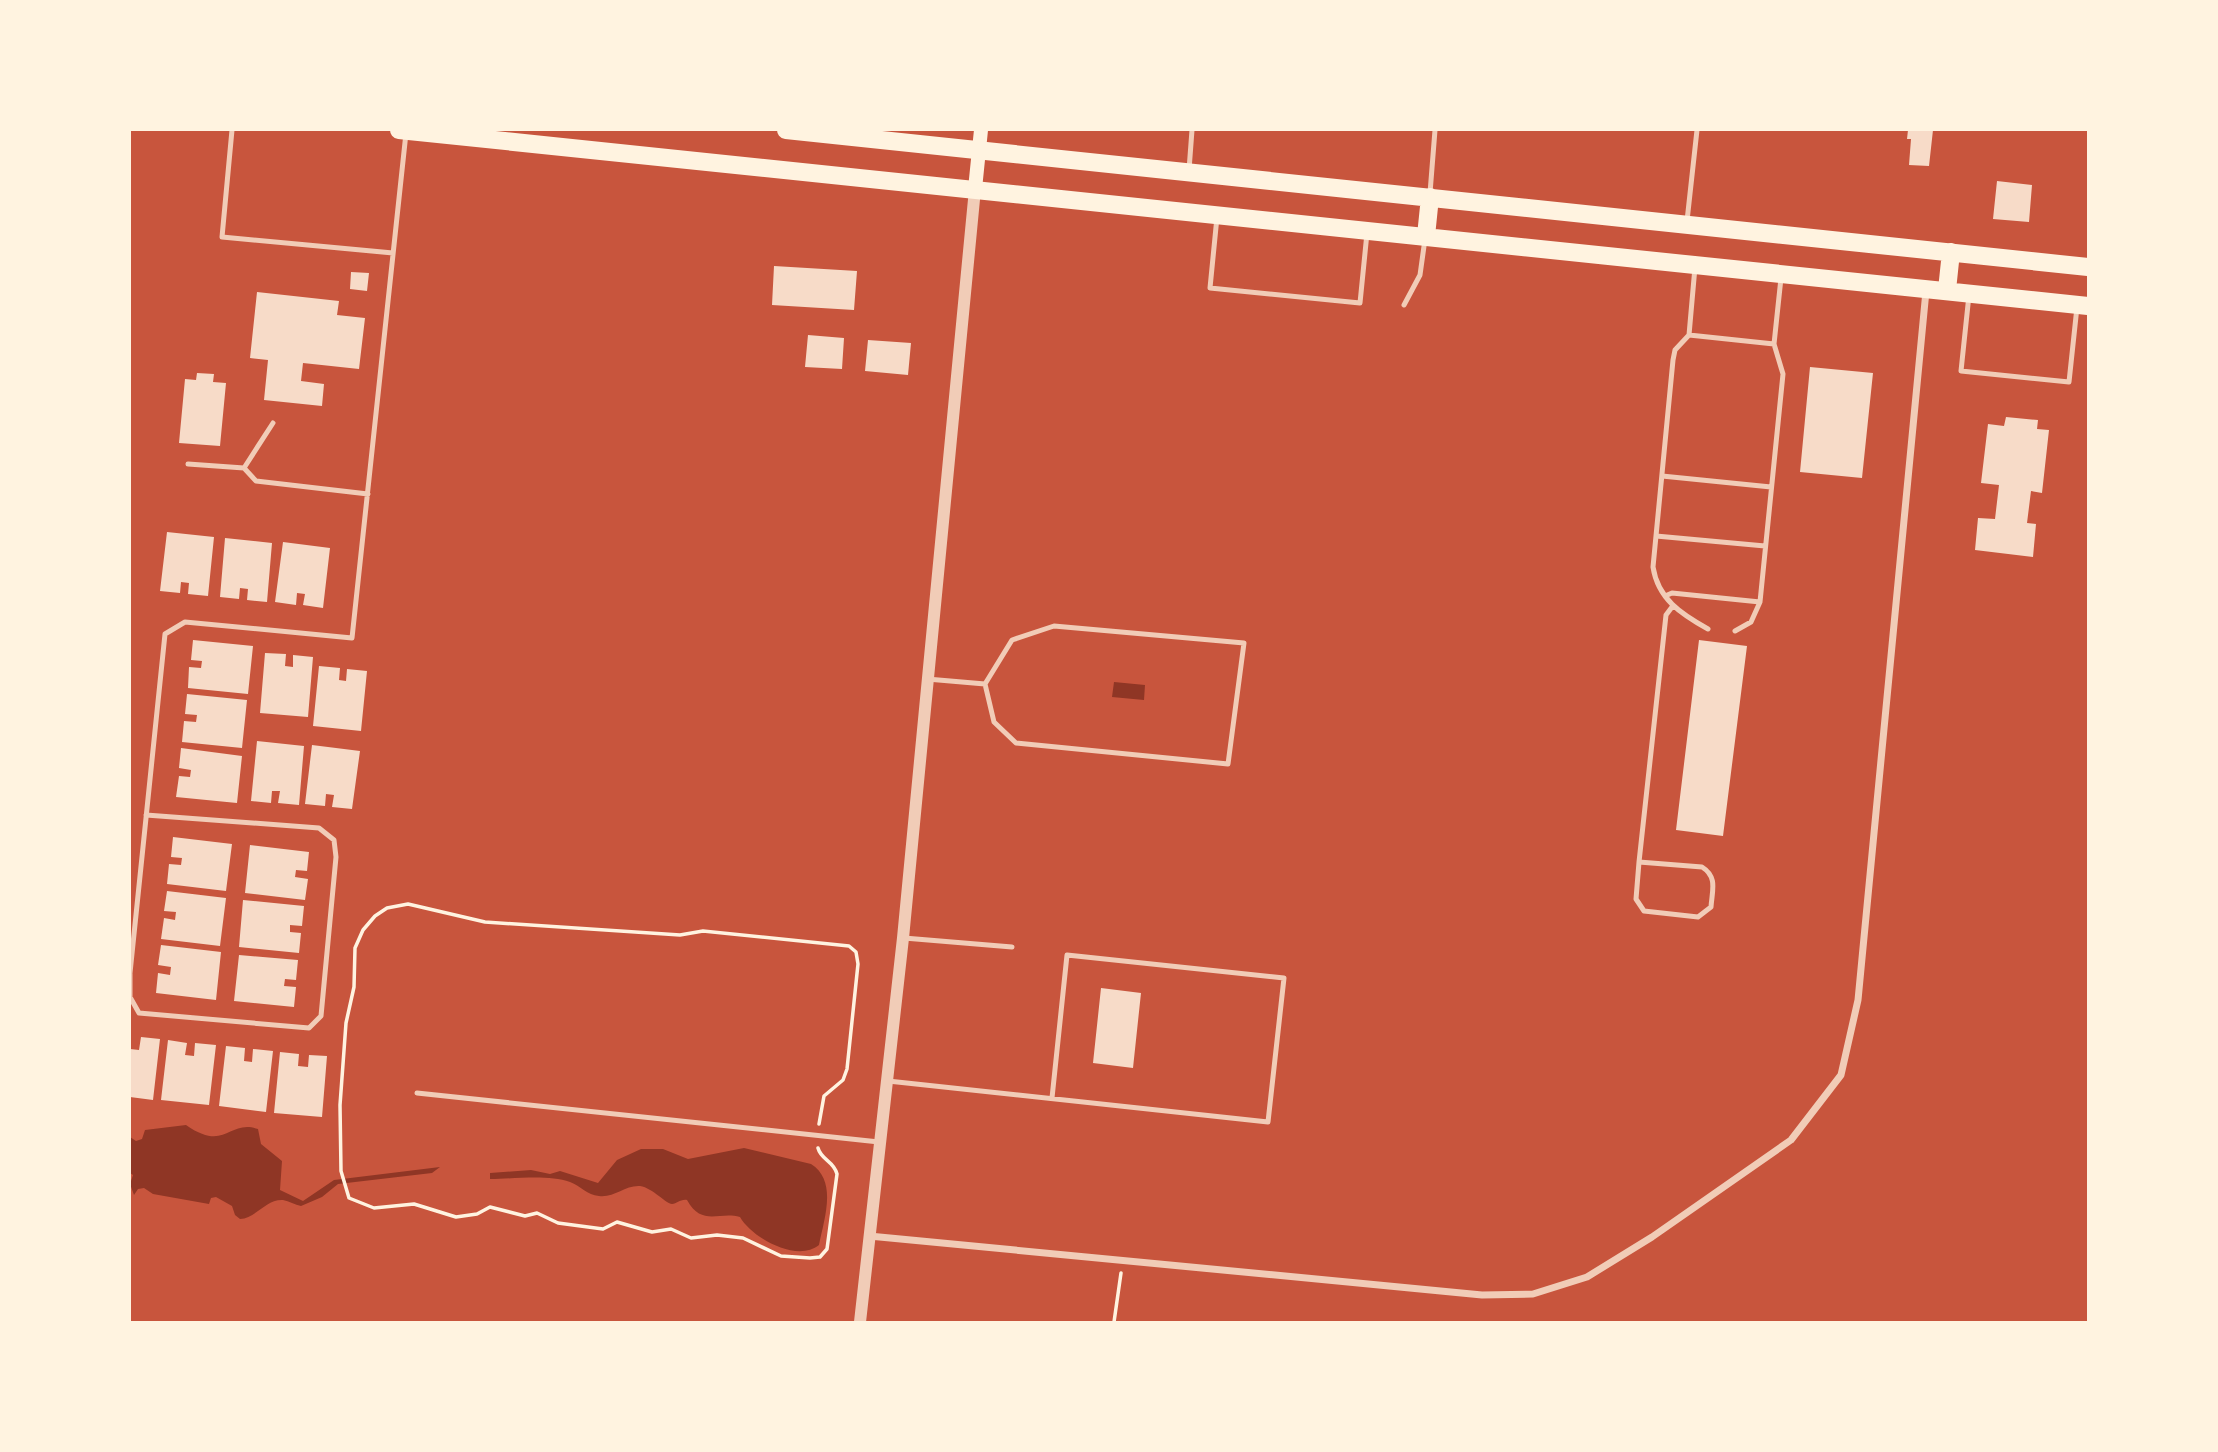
<svg xmlns="http://www.w3.org/2000/svg" width="2218" height="1452" font-family="Quicksand,sans-serif">
	<style>
		.water { fill: #8f3625 }
		.building { fill: #f7dbc8 }
		.lines { fill: none; stroke-linecap: round; stroke-linejoin: round }
		.path { stroke: #fff3e0; stroke-width: 3.5 }
		.service { stroke: #f1ccb7; stroke-width: 5 }
		.minor { stroke: #f1ccb7; stroke-width: 7 }
		.tertiary { stroke: #f1ccb7; stroke-width: 12 }
		.secondary { stroke: #fff3e0; stroke-width: 14 }
		.primary { stroke: #fff3e0; stroke-width: 18 }
	</style>
	<rect width="100%" height="100%" fill="#c8553d"/>
	<path class="water" d="M1114,682L1145,685L1144,700L1112,697Z
		M186,1125C226,1153 228,1119 258,1129L261,1144L282,1161L280,1190L303,1201L334,1180L440,1167L432,1173L338,1184L322,1197L301,1206C295,1205 289,1201 283,1200C266,1199 256,1218 240,1219L235,1215L232,1206L216,1197L211,1198L209,1204L153,1194L144,1188L138,1189L134,1195L130,1184L133,1175L130,1173V1137L136,1141L142,1139L145,1130Z
		M744,1148L811,1164C838,1181 824,1219 819,1245C797,1263 752,1238 740,1217C719,1211 702,1227 687,1200C680,1199 677,1204 672,1204C666,1204 653,1188 640,1186C625,1185 614,1198 599,1196C587,1195 581,1186 570,1182C548,1174 513,1179 490,1179V1173L531,1170L550,1174L560,1171L598,1183L617,1160L641,1149H663L688,1159Z"/>
	<path class="building" d="M1908,130H1933L1929,166L1909,165L1911,139H1907Z
		M1997,181L2032,185L2029,222L1993,219Z
		M774,266L857,271L854,310L772,305Z
		M351,272L369,273L367,291L350,289Z
		M257,292L339,301L337,315L365,318L359,369L303,363L301,381L324,384L322,406L264,400L268,360L250,358Z
		M808,335L844,338L842,369L805,367Z
		M868,340L911,343L908,375L865,371Z
		M1810,367L1873,373L1862,478L1800,472Z
		M197,373L214,374L213,382L226,383L220,446L179,443L185,379L196,380Z
		M2006,417L2038,420L2037,429L2049,430L2042,493L2031,491L2027,523L2036,524L2033,557L1975,550L1978,518L1995,519L1999,485L1981,483L1988,424L2004,426Z
		M167,532L214,537L208,596L188,594L189,583L181,582L180,593L160,591Z
		M225,538L272,543L267,602L247,600L248,589L240,588L239,599L220,597Z
		M283,542L330,548L323,608L303,605L305,594L297,593L296,605L275,602Z
		M193,640L253,646L248,694L188,688L189,667L201,668L202,661L191,660Z
		M1699,640L1747,646L1723,836L1676,830Z
		M265,653L286,654L285,666L293,667V655L313,657L308,717L260,713Z
		M319,666L340,668L339,680L346,681L347,669L367,671L361,731L313,726Z
		M187,694L247,700L242,748L182,742L184,721L196,722L197,715L185,714Z
		M257,741L304,746L299,805L278,803L280,791H272L271,803L251,801Z
		M312,745L360,751L352,809L332,807L334,795L326,794L325,806L305,804Z
		M181,748L242,756L237,803L176,797L179,776L190,777L191,770L179,768Z
		M173,837L232,844L226,891L167,884L169,864L181,865L182,858L171,857Z
		M250,845L309,852L307,871L296,870L295,877L308,879L305,900L245,893Z
		M167,891L226,898L220,946L161,939L164,918L175,920L176,912L164,911Z
		M243,900L304,906L302,926L290,925V932L301,933L299,953L239,947Z
		M161,945L221,952L216,1000L156,993L158,973L170,975L171,967L158,965Z
		M239,955L298,960L296,980L285,979L284,986L296,987L294,1007L234,1001Z
		M1101,988L1141,993L1133,1068L1093,1063Z
		M141,1037L160,1039L153,1100L130,1097V1049L139,1050Z
		M168,1040L187,1043L185,1055L194,1056L195,1043L216,1045L209,1105L161,1100Z
		M226,1046L245,1048L244,1061L252,1062L253,1049L273,1051L266,1112L219,1106Z
		M280,1052L299,1054L298,1066L308,1067L309,1055L327,1056L322,1117L274,1113Z"/>
	<g class="lines">
		<path class="path" d="M818,1148C821,1160 834,1161 837,1174L827,1249L820,1257L810,1258L781,1256L743,1238L717,1235L691,1238L671,1229L652,1232L617,1222L603,1229L558,1223L537,1213L525,1216L490,1207L477,1214L456,1217L414,1204L374,1208L349,1198L341,1171L340,1105L346,1023L354,987L355,948L363,930L375,916L387,908L408,904L485,922L680,935L703,931L849,946L856,952L858,964L847,1069L843,1080L824,1096L819,1124
			M1114,1322L1121,1273"/>
		<path class="service" d="M232,130L222,237L393,253
			M1189,170L1192,130
			M1430,193L1435,130
			M1217,217L1210,288L1360,303L1367,233
			M1687,221L1697,130
			M1695,267L1689,335L1675,350L1673,360L1653,567C1658,599 1681,614 1708,629
			M1969,295L1961,371L2069,382L2077,307
			M1404,305L1420,275L1425,239
			M1689,335L1774,344
			M273,423L244,468L256,481L368,494
			M188,464L244,468
			M1662,476L1771,487
			M1656,536L1765,546
			M1665,596L1672,593L1760,602
			M1735,631L1751,622L1760,602L1783,374L1774,344L1781,278
			M927,679L985,684L1012,640L1054,626L1244,643L1228,764L1016,743L994,722L985,684
			M1639,862L1702,867C1718,877 1712,891 1711,907L1698,917L1644,911L1636,899L1639,862L1666,615L1672,607
			M904,938L1012,947
			M130,973L165,634L185,622L352,638L406,133
			M130,974V997L139,1013L309,1028L321,1016L336,857L334,840L319,828L146,815
			M888,1081L1268,1122L1284,978L1067,955L1052,1098
			M417,1093L879,1142"/>
		<path class="minor" d="M869,1236L1482,1295L1533,1294L1587,1277L1652,1237L1791,1140L1841,1075L1858,1000L1926,291"/>
		<path class="tertiary" d="M860,1322L903,938L975,189"/>
		<path class="secondary" d="M975,189L981,130"/>
		<path class="primary" d="M399,130L2088,306
			M786,130L2088,267
			M1426,236L1430,197
			M1947,290L1951,252"/>
	</g>
	<rect width="2218" height="1452" fill="none" stroke="#fff3e0" stroke-width="262"/>
</svg>
